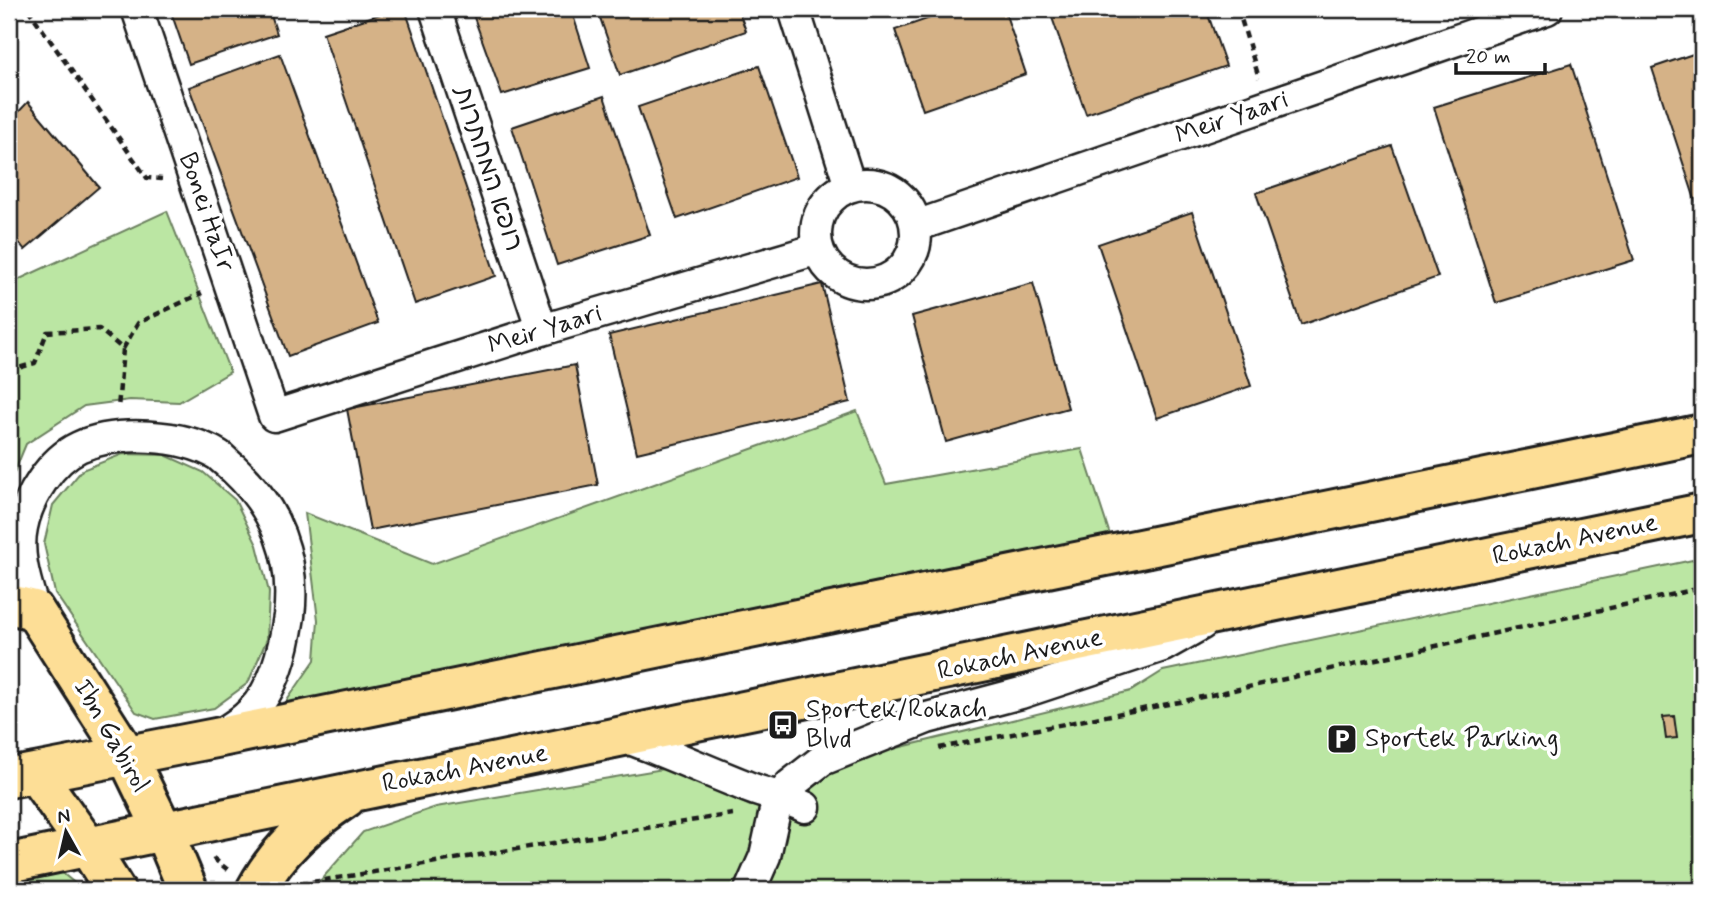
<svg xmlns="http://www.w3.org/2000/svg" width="1711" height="899" font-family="Mynerve,'Playpen Sans Hebrew',sans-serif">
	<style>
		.green { fill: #bbe6a3; stroke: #6c8160; stroke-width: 2 }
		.building { fill: #d5b287; stroke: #1c1c1c; stroke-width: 2 }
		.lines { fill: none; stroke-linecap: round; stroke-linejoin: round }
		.minor-casing { stroke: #1c1c1c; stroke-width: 35 }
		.major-casing { stroke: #1c1c1c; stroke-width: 44 }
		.path { stroke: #1c1c1c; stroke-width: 4.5; stroke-dasharray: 7 5; stroke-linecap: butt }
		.minor { stroke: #fff; stroke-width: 30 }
		.major { stroke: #fdde96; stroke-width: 38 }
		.labels { text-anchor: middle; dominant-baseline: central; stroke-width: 7; stroke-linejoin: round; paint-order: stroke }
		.street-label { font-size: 26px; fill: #1c1c1c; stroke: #fff }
		.poi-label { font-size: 26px; fill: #1c1c1c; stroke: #fff; text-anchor: start }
	</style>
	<rect width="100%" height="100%" fill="#fff"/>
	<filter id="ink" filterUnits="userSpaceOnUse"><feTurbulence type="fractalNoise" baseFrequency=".0143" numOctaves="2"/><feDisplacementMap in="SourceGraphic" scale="14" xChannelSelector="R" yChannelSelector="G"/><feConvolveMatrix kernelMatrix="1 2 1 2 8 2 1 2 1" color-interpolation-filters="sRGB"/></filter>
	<g filter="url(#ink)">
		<path class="green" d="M167,211L230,372L179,402L130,400L84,406L26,444L9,485V284Z
			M857,411L886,484L1082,449L1111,538L277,715L315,660L318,620L305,513L432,564Z
			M123,454L165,455L203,472L235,500L257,545L269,592L267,639L248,683L214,708L155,719L136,712L55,593L44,544L53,505L82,470Z
			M1702,558V890H312L363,832L436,807L669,768L750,806L805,800L812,783L848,760L1131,691L1163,671Z
			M38,868L61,872L83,890H9V874Z"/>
		<path class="building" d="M170,9H269L277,34L189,64Z
			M395,9H405L496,276L415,304L323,33Z
			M471,9H571L590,68L502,95Z
			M597,9H738L746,31L620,75Z
			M956,9H1004L1026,74L923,110L895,30Z
			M1049,9H1206L1226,66L1086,114Z
			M1702,51V221L1652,68Z
			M280,54L378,323L288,356L189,87Z
			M1571,64L1634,260L1496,303L1434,107Z
			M759,66L797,177L677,219L638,107Z
			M604,96L650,235L557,265L512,127Z
			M28,102L99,187L25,250L9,230V122Z
			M1392,146L1438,277L1301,325L1256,193Z
			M1192,212L1251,386L1157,418L1098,244Z
			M1033,283L1068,408L946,442L912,316Z
			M822,284L850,402L637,453L609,335Z
			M575,365L598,485L370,530L347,409Z
			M1674,716L1677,738L1666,739L1663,717Z"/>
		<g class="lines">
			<g class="minor-casing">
				<path id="minor" d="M137,9L274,416L542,330L818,249
					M435,9L542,330
					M794,9L850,186
					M816 234a50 50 0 1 1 100 0a50 50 0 1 1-100 0Z
					M916,226L1547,9
					M34,610C26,583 16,555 22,527C28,497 51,460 79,447C116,430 183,434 218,455C223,459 229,465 234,469C276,508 296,559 289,616C284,650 275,689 250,713C242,722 230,728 220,735
					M625,737C665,752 703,769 743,785C763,794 785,797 805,807
					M750,890L765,856L776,806L781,796L790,785L822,760L927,718L1021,693L1163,646L1202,624"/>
			</g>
			<g class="major-casing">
				<path id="major" d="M9,604L34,610L126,754L163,830L188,890
					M35,773L88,847L115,890
					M9,778L216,738L1702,434
					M9,863L1702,513
					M256,890C278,850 308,823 346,798"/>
			</g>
			<path class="path" d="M28,9L147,178L162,179
				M1238,9L1259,78
				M123,349L138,323L202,293
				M9,371L35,363L47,332L99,329L123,349L118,409
				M939,748L1179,702L1702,588
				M213,858L228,870
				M300,884L733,814
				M312,890L320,880"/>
			<use href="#minor" class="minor"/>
			<use href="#major" class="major"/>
		</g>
	</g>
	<defs>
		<g id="bus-square" transform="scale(1.575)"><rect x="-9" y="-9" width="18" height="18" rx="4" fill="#1c1c1c" stroke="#fff"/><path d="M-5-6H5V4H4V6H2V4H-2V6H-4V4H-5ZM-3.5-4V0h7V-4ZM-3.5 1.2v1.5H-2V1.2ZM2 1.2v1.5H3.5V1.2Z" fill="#fff"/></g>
		<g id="parking-square" transform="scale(1.575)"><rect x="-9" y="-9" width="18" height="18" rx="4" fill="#1c1c1c" stroke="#fff"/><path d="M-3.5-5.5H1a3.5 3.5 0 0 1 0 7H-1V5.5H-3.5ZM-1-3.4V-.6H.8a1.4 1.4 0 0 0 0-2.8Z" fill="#fff"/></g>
	</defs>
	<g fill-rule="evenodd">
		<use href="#bus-square" x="783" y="725"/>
		<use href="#parking-square" x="1342" y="739"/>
	</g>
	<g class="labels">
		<g class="street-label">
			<text transform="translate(1232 118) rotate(-19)">Meir Yaari</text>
			<text transform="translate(488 169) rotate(72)">רופא המחתרות</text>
			<text transform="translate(206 212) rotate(71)">Bonei HaIr</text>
			<text transform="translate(545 330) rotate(-17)">Meir Yaari</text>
			<text transform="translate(1575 540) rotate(-12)">Rokach Avenue</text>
			<text transform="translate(1020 655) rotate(-12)">Rokach Avenue</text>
			<text transform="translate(111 736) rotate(60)">Ibn Gabirol</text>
			<text transform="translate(465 769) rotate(-11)">Rokach Avenue</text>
		</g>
		<g class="poi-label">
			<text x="806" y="710">Sportek/Rokach<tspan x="806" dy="30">Blvd</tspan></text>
			<text x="1365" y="739">Sportek Parking</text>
		</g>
	</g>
	<rect width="1711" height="899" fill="none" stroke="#fff" stroke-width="35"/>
	<rect x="18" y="18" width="1676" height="864" fill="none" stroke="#1c1c1c" stroke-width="2.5" filter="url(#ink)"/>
	<g transform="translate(66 832) rotate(352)" stroke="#ffffff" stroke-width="5" paint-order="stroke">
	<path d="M0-5L12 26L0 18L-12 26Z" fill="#1c1c1c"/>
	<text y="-10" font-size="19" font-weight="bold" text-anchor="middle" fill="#1c1c1c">N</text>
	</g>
	<path d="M1456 63v10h89v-10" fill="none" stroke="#1c1c1c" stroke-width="3.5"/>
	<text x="1466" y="63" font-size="21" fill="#1c1c1c" stroke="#ffffff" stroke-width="5" paint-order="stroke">20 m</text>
</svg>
